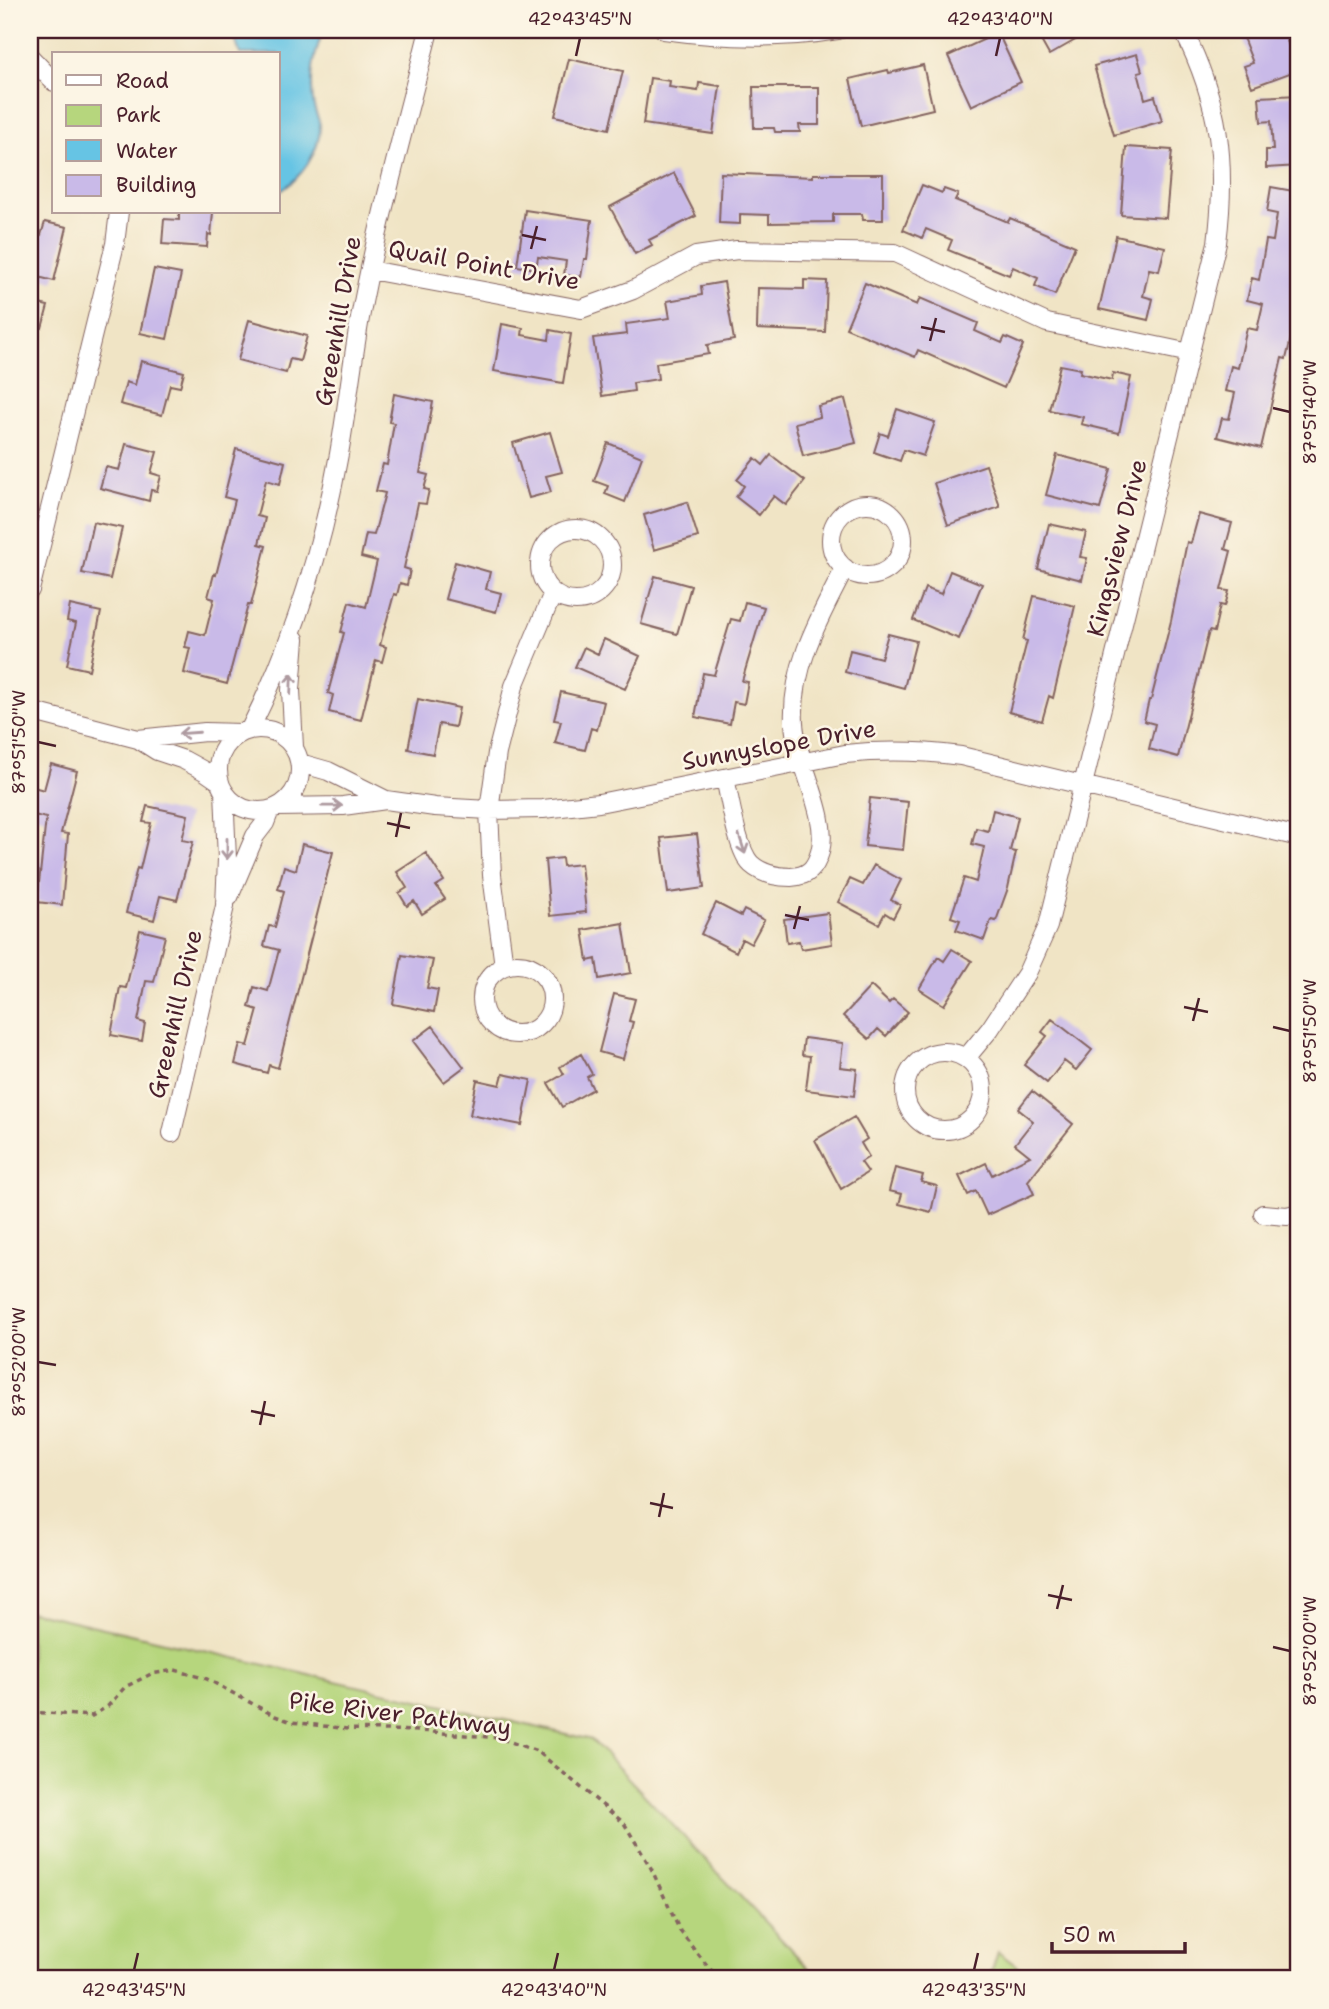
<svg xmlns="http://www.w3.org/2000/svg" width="1329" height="2009" font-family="'Shantell Sans',sans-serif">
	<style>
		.green { fill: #b6d67d; stroke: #807a54; stroke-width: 2 }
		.water { fill: #66c4e4; stroke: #587288; stroke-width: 2 }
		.building { fill: #c9bae8 }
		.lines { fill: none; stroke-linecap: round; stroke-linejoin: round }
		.street-casing { stroke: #846461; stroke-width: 20 }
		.path { stroke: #846461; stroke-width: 3.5; stroke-dasharray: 5 5; stroke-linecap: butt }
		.street { stroke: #fff; stroke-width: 18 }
		.oneway { stroke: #ae9aa0 }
		.ticks { fill: none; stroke: #4a1f2b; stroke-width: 2.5 }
		.labels { text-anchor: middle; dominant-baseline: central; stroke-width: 5; stroke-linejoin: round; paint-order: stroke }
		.street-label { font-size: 24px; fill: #4a1f2b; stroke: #fcf5e5 }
		.neatline { fill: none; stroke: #4a1f2b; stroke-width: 2.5 }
		.ticks-label { font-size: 18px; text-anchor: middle; fill: #4a1f2b }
	</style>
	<rect width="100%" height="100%" fill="#fcf5e5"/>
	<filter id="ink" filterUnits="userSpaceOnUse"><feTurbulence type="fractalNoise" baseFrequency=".0143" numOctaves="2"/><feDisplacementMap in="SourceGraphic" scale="14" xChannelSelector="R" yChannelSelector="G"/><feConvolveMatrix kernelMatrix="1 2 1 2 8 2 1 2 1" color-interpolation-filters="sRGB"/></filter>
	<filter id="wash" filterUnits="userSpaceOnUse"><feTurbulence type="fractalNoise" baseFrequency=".00686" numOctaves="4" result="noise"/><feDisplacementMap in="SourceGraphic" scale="28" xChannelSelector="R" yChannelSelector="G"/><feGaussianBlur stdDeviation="1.57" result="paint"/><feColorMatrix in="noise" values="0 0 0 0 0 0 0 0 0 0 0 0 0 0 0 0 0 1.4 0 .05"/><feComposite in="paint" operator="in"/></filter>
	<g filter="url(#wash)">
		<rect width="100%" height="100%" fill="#f0e4c5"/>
		<path class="green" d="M30,1611L592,1740L819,1979H30Z
			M998,1952L1034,1979H989Z"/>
		<path class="water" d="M229,30H323C317,48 312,64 312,83C312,92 312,102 315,110C316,115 320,121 320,126C320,153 300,179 278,193V54H240L233,33Z"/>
		<g id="blocks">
			<path class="building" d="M1035,30H1093L1049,55Z
				M1240,30H1283L1298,70L1252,87L1244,66L1253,63Z
				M998,33L1021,82L971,106L948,56Z
				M1137,54L1142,71L1138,72L1145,99L1155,96L1162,121L1114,135L1094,66Z
				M569,59L623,71L609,129L555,116Z
				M923,65L933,109L861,126L850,79L888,70L889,73Z
				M650,78L670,81L669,87L698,91L699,83L720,86L713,134L643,124Z
				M753,87H819V125H799L800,132H775L774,128H754Z
				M1299,95V166L1266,168V150H1273L1271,121L1261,122L1259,97Z
				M1126,147L1172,150L1166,218L1121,215Z
				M674,173L696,216L649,240L652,245L635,254L610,207Z
				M721,173L813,177V174H883V220H863L862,214H833V222L769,223V215L740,214V224L719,223Z
				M922,185L942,193L944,189L958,194L955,200L1008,222L1010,218L1075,246L1055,295L1035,286L1038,278L1013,267L1009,275L948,250L952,240L926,229L922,238L903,230Z
				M1271,187L1299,192V306L1286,359L1282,358L1261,448L1217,437L1222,418L1229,419L1235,393L1225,391L1231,366L1238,368L1247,328L1257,330L1263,304L1247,300L1252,278L1259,280L1266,240L1273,241L1277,214L1267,212Z
				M525,210L592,220L587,259H584L581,277L564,275L566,261L538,257L536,269L517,266Z
				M179,212H213L211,235L208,234L207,247L162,244L164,219L179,220Z
				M45,222L67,227L54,281L30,275V253L35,234L41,235Z
				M1116,236L1165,247L1159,271L1149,269L1143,296L1153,299L1148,320L1099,309Z
				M154,269L181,274L167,339L140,333Z
				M804,280L827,281L825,332L757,329L758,288L804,289Z
				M724,282L734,340L707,345L709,354L656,363L658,379L633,383L634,391L602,396L593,338L627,334L626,324L670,318L667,301L702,295L701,286Z
				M865,283L917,305L920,298L978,323L975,331L1002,343L1005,337L1023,345L1004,388L918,350L915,357L846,328Z
				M30,302L48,306L42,328L30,325Z
				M249,320L307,336L300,361L290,359L286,373L238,360Z
				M502,324L523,328L522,335L549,340L550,330L571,334L563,383L494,371Z
				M141,361L184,372L180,387L170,385L162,415L120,404L126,382L135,385Z
				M1060,365L1081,369L1080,373L1112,380L1113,373L1131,377L1119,433L1081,424L1083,417L1049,410Z
				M394,394L433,402L420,473L428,475L424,489L429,490L426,504L418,503L404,568L410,570L407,585L400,583L397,595L394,594L380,645L386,647L382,662L376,660L361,720L329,712L333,695L328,693L344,633L341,632L349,602L366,607L377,561L361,557L366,534L374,535L385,493L376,491L383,464L387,465L394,423L389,422Z
				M845,399L856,443L803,456L795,423L820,417L818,406Z
				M897,409L935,422L923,456L904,450L900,461L874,452L880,433L888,436Z
				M550,432L562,472L546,476L551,492L529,498L513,443Z
				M608,443L642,457L625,502L605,494L608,486L594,481Z
				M126,444L157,452L151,473L161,476L157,491L151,490L149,501L100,488L106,467L119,470Z
				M236,449L285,462L280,484L266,480L257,516L265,518L259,544L266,546L251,605H248L227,684L184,673L190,648L185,647L189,631L205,635L214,599L208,597L214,574L216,575L235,500L224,497Z
				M771,455L805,481L786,505L774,496L759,515L736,497L744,486L737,480L755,458L763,465Z
				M1057,455L1111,469L1100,509L1046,495Z
				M986,465L1000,507L948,525L934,483Z
				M687,502L698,537L654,550L644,515Z
				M1199,514L1232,523L1225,549L1231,551L1221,590L1229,591L1225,606L1220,605L1214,632L1209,631L1178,757L1149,749L1155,724L1144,721L1149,700H1151L1171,621L1187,542L1191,543Z
				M93,522L122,528L110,579L82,573Z
				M1049,524L1086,532L1080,557L1087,558L1082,580L1038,569Z
				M455,562L490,572L486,589L501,593L496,612L445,599Z
				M950,571L982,584L959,639L913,620L925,588L941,594Z
				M655,576L691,586L677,634L641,624Z
				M1034,596L1075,606L1053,698L1049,696L1042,721L1009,712L1027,641L1023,640Z
				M745,602L764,607L742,681L748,682L744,704L734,702L730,724L695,717L703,673L714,675L731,619L740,621Z
				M70,605L101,612L89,670L67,665L76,623L67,621Z
				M888,634L916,641L904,688L845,672L850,650L881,658Z
				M604,639L640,656L625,689L575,667L584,647L598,654Z
				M561,692L604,702L597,730L591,728L585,750L555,743L561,721L554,720Z
				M418,699L459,708L455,727L439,724L433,754L408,749Z
				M51,764L77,771L61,833L68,834L62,905L37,902L46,818L30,814V786L44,790Z
				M870,798L908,802L903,850L865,846Z
				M147,806L188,815L182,840L193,842L177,900L160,896L154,920L126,913L137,868L140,869L151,823L143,822Z
				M993,810L1018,817L1010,851L1016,852L1008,888L996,921L991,920L984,940L956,930L960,920L951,917L964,878L976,882L984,847L972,844L976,828L988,831Z
				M697,834L704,888L668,893L661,838Z
				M302,844L333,852L278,1068L269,1065L267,1073L235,1064L240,1044L248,1046L258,1010L249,1007L254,987L268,991L279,950L264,946L269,926L275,927L284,891L278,889L284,866L296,870Z
				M426,853L444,881L436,886L445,899L422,914L414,901L407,906L399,893L407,888L397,872Z
				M562,858L563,866L581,864L586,912L550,916L545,860Z
				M874,865L901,880L891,900L900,905L893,918L885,913L879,924L838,902L850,879L863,885Z
				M716,903L741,916L744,910L764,920L751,944L742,939L736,952L701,934Z
				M828,913L832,944L801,949L799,941L787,943L784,919Z
				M623,923L631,973L599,979L596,959L588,961L583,930Z
				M140,930L165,936L154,982L146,981L138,1021L145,1023L142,1041L111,1035L120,987L126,988Z
				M952,949L972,961L944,1005L919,989L938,957L944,961Z
				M402,955L433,960L427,988L438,990L434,1012L393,1004Z
				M871,986L889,1003L893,999L908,1012L886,1036L878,1029L869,1039L843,1016Z
				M614,994L635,999L629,1021L633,1022L623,1059L599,1052Z
				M1052,1019L1092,1050L1076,1070L1064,1061L1047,1083L1024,1065L1047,1036L1042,1032Z
				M433,1026L464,1067L444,1082L413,1041Z
				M804,1038L843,1043L840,1067L857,1069L854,1096L806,1090L810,1056L802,1055Z
				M581,1054L592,1074L587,1077L593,1089L562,1107L548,1083L564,1074L560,1067Z
				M503,1074L531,1080L522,1125L470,1115L477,1080L500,1085Z
				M1032,1091L1073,1124L1028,1181L1034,1194L987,1215L976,1191L968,1195L959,1176L986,1163L992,1175L1030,1156L1015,1144L1033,1121L1018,1109Z
				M854,1117L867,1139L861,1143L869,1157L861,1162L868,1172L841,1189L815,1140Z
				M895,1168L923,1175L921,1182L937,1186L931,1212L899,1204L902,1194L889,1191Z"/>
		</g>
	</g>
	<g filter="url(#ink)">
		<use href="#blocks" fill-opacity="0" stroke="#846461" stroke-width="2"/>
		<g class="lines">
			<g class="street-casing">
				<path id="street" d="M664,30C722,38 780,40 839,30
					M30,57L54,82
					M370,270L581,309L633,290L696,256L737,250L895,253L1047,323L1190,353
					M831 540a36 36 0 1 1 72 0a36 36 0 1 1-72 0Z
					M540 565a36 36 0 1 1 72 0a36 36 0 1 1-72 0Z
					M30,590L115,244L119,212
					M30,711L138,739L157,751L184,760L206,772L219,781
					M218 770a41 41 0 1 1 82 0a41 41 0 1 1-82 0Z
					M250,729C293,643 322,549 339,454C347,409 352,363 360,318C378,221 405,125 429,30
					M138,739L205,732L241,733
					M294,747L291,690L295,639
					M300,763L328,771L386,800
					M725,778C730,799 737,850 751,864C762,874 777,877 791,877C808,876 815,869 820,852C830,816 796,761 794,723C791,666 820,617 845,568
					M278,807L343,806L386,800L435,807L489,810L543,809L599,803L845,754C885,750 922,751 961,756L1299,837
					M229,897L255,836L265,823L270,810
					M482 999a35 35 0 1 1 70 0a35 35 0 1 1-70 0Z
					M504,966L492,875L489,810L497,753L514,686L553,593
					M905 1091a39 39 0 1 1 78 0a39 39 0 1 1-78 0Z
					M966,1058L990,1029L1027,973L1048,926L1217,243C1227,162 1220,103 1183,30
					M172,1133L225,906L227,859L224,791
					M1263,1214L1287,1216L1299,1213"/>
			</g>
			<path class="path" d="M30,1712L92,1716L108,1706L125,1687L151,1674L175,1670L207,1679L275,1716L292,1722L348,1729L421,1731L499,1738L537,1751L624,1823L651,1868L680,1931L718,1979"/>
			<use href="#street" class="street"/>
		</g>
		<defs><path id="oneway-shaft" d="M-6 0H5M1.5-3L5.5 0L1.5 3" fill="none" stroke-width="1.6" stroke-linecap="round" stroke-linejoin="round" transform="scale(1.75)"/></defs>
		<g class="oneway">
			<use href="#oneway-shaft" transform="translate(291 684) rotate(-88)"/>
			<use href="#oneway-shaft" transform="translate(189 733) rotate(176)"/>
			<use href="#oneway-shaft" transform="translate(332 806) rotate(-1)"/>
			<use href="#oneway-shaft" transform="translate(742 844) rotate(72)"/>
			<use href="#oneway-shaft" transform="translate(227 849) rotate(90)"/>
		</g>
	</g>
	<path class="ticks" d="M576,56L580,38M996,56L1000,38M522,235L546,240M531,249L537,226M921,327L945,332M930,341L936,318M1273,408L1290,412M38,742L56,746M387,823L410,828M396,837L401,813M785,915L809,920M794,929L800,906M1184,1007L1208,1012M1193,1021L1199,998M1273,1027L1290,1031M38,1362L56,1365M251,1411L275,1416M260,1425L265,1401M650,1503L673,1508M659,1517L664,1493M1048,1595L1072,1600M1057,1609L1063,1585M1273,1647L1290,1651M134,1970L138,1953M554,1970L558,1953M974,1970L978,1953"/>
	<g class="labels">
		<g class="street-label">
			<text transform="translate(484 265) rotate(10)">Quail Point Drive</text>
			<text transform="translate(338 321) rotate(-80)">Greenhill Drive</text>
			<text transform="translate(1117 548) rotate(-76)">Kingsview Drive</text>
			<text transform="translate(779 745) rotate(-10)">Sunnyslope Drive</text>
			<text transform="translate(175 1014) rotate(-77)">Greenhill Drive</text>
			<text transform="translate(400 1714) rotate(7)">Pike River Pathway</text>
		</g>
	</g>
	<rect width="1329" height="2009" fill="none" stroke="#fcf5e5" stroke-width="77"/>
	<rect x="52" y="52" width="228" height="161" fill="#fcf5e5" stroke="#b59f9b" stroke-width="2"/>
	<rect x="66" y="75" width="35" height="10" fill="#ffffff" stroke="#b59f9b" stroke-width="2"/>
	<text x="116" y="88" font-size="21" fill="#4a1f2b">Road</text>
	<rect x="66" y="105" width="35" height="21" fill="#b6d67d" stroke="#b59f9b" stroke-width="2"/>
	<text x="116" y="122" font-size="21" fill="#4a1f2b">Park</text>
	<rect x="66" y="140" width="35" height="21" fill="#66c4e4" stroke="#b59f9b" stroke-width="2"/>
	<text x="116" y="158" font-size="21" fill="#4a1f2b">Water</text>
	<rect x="66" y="175" width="35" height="21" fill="#c9bae8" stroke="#b59f9b" stroke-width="2"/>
	<text x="116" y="192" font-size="21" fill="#4a1f2b">Building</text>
	<path d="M1052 1942v10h133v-10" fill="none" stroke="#4a1f2b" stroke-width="3.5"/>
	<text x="1063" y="1942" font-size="21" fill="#4a1f2b" stroke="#fcf5e5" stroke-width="5" paint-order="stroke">50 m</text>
	<rect x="38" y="38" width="1252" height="1932" class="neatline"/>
	<g class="ticks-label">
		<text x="580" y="25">42°43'45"N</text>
		<text x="1000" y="25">42°43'40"N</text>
		<text transform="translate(1310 412) rotate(-90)" y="6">87°51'40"W</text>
		<text transform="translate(19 742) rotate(-90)" y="6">87°51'50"W</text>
		<text transform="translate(1310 1031) rotate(-90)" y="6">87°51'50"W</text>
		<text transform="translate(19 1362) rotate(-90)" y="6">87°52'00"W</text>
		<text transform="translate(1310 1651) rotate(-90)" y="6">87°52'00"W</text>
		<text x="134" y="1996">42°43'45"N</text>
		<text x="554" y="1996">42°43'40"N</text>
		<text x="974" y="1996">42°43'35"N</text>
	</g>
</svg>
